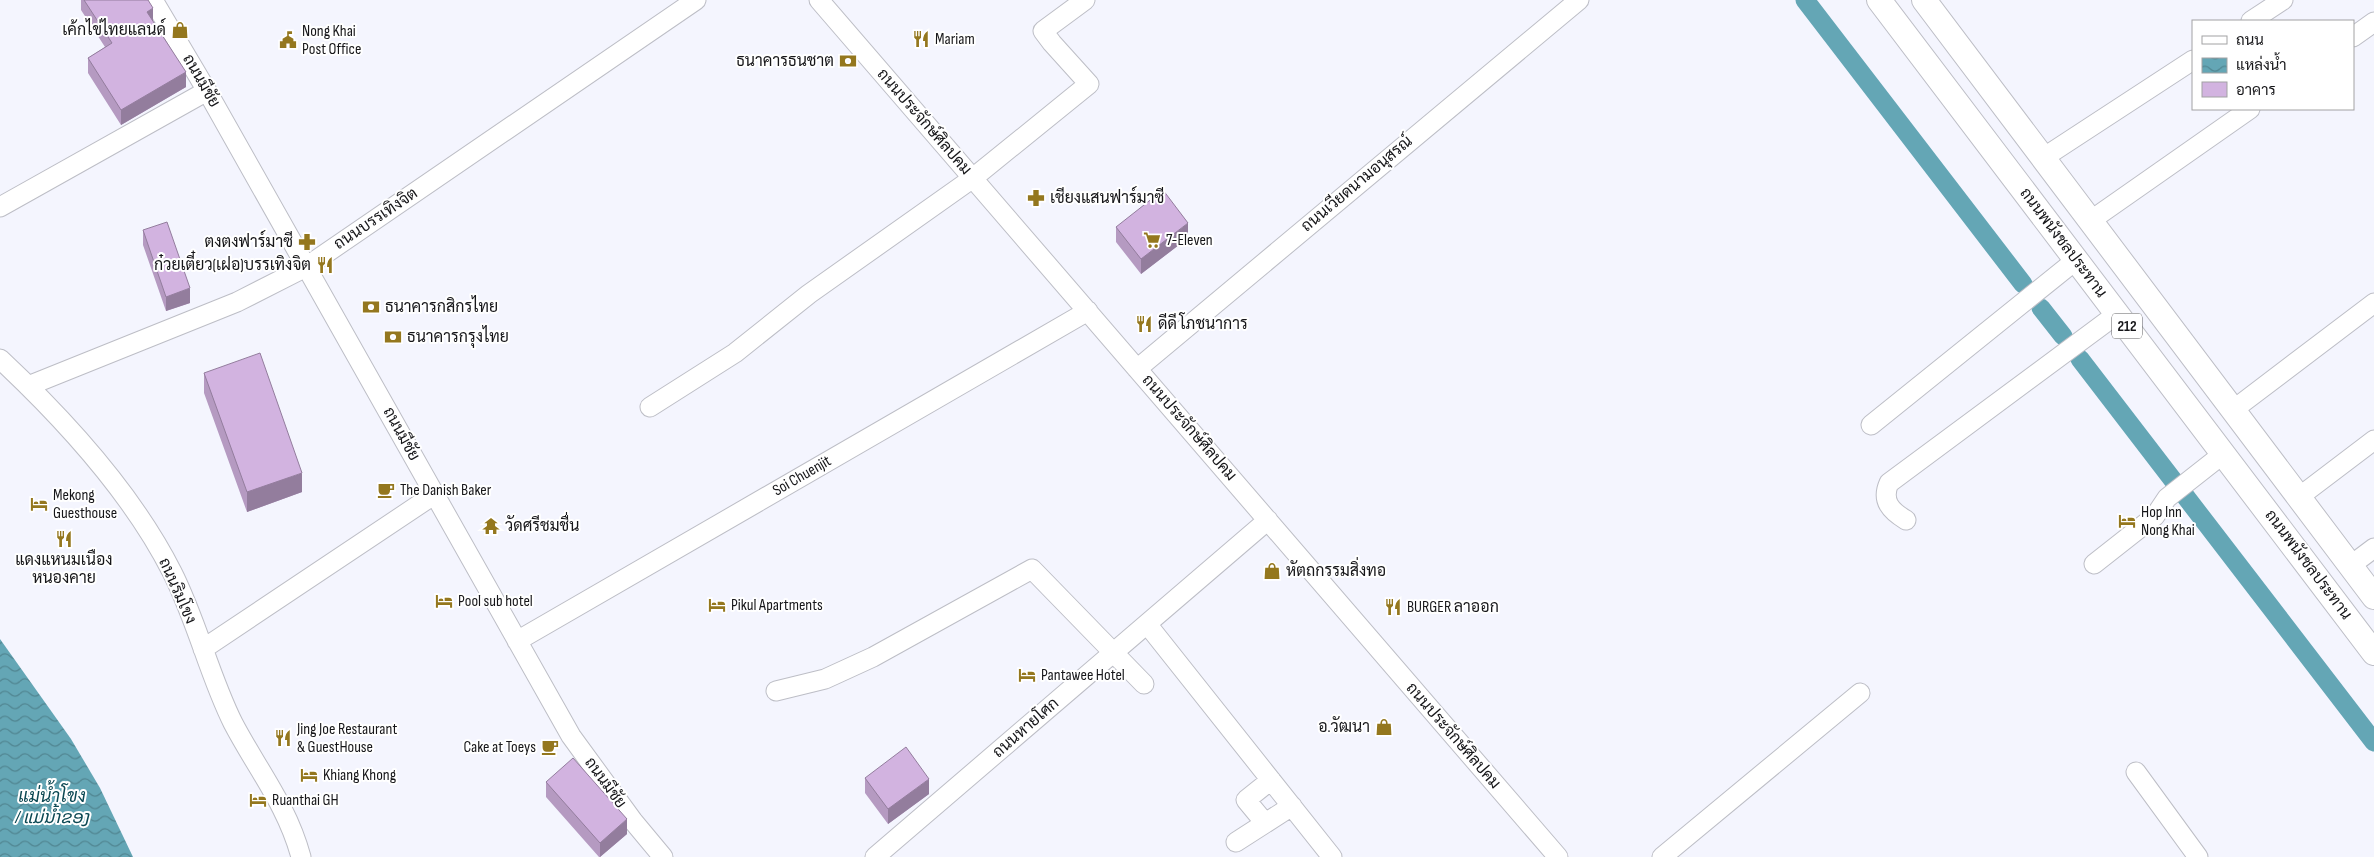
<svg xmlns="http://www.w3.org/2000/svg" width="2374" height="857" font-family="'Sofia Sans Condensed','Noto Sans Lao',Sarabun,sans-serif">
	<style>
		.water { fill: url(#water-waves) }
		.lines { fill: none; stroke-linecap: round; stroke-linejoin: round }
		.canal { stroke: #64a6b5; stroke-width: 19 }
		.minor-casing { stroke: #bdbec6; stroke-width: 21 }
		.major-casing { stroke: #bdbec6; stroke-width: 26 }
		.minor { stroke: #fff; stroke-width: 19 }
		.major { stroke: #fff; stroke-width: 24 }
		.wall { fill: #b59ac1 }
		.shaded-wall { fill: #937d9d }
		.building { fill: #d2b3e0; stroke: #937d9d }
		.labels { text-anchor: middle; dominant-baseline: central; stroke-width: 4; stroke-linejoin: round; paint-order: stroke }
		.shield { fill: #fff; stroke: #5c5c5e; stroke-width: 1 }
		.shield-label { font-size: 15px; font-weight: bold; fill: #161619 }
		.poi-label { font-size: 16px; fill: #161619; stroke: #fff; text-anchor: start }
		.street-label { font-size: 16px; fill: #161619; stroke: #fff }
		.water-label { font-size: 18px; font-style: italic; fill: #0c4853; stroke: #fff }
	</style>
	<defs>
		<pattern id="water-waves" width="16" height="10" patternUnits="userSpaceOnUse" patternTransform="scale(1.25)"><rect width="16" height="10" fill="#64a6b5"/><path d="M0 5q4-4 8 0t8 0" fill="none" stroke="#518692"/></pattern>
	</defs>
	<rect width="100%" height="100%" fill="#f4f5fe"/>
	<path class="water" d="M0,639L71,739L100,788L133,857H0Z"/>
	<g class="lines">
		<path class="canal" d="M1805,0L2023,284
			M2041,308L2063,336
			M2080,359L2374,742"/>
		<g class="minor-casing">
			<path id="minor" d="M153,0L207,91L571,736L633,821L663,857
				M819,0L1558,857
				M2251,21L2283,0
				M2353,37L2374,22
				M2043,158L2193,60
				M0,207L207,91
				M2090,221L2250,109
				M0,359C63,418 133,495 172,572C197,621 209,675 233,723C257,769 287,805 301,857
				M1137,369L1579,0
				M28,386L237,302L306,267L696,0
				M650,407L735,353L809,294L973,178L1089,84L1052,43L1043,31L1085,0
				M2233,410L2374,303
				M1871,425L2076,260
				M2299,497L2374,440
				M1906,520C1891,511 1881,501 1889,483L2117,314
				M2094,564L2155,516L2167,498L2223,454
				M2350,566L2374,548
				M1147,624L1332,857
				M517,641L1088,311
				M203,649L435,494
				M776,691L825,679L873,657L1032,569L1144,684
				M2136,772L2198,857
				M1265,823L1246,800L1271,780
				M1236,842L1292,806
				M875,857L1268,520
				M1662,857L1860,693"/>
		</g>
		<g class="major-casing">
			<path id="major" d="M1879,0L2374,653
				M1924,0L2374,597"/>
		</g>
		<use href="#minor" class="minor"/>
		<use href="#major" class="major"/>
	</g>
	<path class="wall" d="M81,0H148L153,22L186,87L121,125L88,73V58L105,47L81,10Z
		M1116,227L1188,238L1141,274L1116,242Z
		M143,230L190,303L166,311L143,245Z
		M204,373L302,492L247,512L204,393Z
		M865,778L929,794L888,824L865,793Z
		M546,782L627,834L600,857H599L546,797Z"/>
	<path class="shaded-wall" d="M153,8V23L147,12Z
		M186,72V87L121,125V110Z
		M1188,223V238L1141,274V259Z
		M190,288V303L166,311V297Z
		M302,473V492L247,512V492Z
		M929,779V794L888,824V809Z
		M627,819V834L600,857V843Z"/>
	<path class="building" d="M84,0H148L153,8L147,12L186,72L121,110L88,58L112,43Z
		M1163,190L1188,223L1141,259L1116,227Z
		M167,222L190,288L166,297L143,230Z
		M260,353L302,473L247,492L204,373Z
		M906,747L929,779L888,809L865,778Z
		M573,758L627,819L600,843L546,782Z"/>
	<defs>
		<g id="shop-bare" transform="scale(1.35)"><path d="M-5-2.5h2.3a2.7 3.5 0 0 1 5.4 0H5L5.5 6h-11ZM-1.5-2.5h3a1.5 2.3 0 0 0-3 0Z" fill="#94771e" stroke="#fff" stroke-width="2.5" paint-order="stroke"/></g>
		<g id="restaurant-bare" transform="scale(1.35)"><path d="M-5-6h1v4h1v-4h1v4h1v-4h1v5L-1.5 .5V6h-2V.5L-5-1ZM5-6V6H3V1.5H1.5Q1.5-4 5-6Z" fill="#94771e" stroke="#fff" stroke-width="2.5" paint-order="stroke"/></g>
		<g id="civic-bare" transform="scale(1.35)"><path d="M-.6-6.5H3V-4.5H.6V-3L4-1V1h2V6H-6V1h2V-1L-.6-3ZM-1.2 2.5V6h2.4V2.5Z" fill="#94771e" stroke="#fff" stroke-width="2.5" paint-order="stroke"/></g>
		<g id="bank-bare" transform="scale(1.35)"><path d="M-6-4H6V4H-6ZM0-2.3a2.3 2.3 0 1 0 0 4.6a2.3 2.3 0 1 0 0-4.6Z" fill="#94771e" stroke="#fff" stroke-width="2.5" paint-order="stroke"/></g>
		<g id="pharmacy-bare" transform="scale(1.35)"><path d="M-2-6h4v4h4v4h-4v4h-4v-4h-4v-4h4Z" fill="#94771e" stroke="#fff" stroke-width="2.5" paint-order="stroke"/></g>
		<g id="supermarket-bare" transform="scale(1.35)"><path d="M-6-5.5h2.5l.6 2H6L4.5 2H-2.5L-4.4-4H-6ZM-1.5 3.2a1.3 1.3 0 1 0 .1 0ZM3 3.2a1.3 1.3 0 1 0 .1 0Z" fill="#94771e" stroke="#fff" stroke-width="2.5" paint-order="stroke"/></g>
		<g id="cafe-bare" transform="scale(1.35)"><path d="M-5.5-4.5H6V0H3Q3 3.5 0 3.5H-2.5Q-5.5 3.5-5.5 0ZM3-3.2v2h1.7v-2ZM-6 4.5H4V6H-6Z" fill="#94771e" stroke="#fff" stroke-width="2.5" paint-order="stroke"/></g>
		<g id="hotel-bare" transform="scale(1.35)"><path d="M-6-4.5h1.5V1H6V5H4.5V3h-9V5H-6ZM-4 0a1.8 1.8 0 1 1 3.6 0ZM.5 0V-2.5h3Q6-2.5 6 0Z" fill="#94771e" stroke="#fff" stroke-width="2.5" paint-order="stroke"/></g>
		<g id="temple-bare" transform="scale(1.35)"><path d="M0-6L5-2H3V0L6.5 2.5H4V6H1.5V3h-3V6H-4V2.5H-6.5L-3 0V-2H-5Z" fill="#94771e" stroke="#fff" stroke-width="2.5" paint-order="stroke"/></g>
	</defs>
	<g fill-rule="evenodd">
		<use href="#shop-bare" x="180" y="30"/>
		<use href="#restaurant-bare" x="921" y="39"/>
		<use href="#civic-bare" x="288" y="40"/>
		<use href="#bank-bare" x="848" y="61"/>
		<use href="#pharmacy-bare" x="1036" y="198"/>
		<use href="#supermarket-bare" x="1152" y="240"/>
		<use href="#pharmacy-bare" x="307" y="242"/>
		<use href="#restaurant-bare" x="325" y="265"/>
		<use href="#bank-bare" x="371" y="307"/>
		<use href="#restaurant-bare" x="1144" y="324"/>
		<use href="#bank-bare" x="393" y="337"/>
		<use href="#cafe-bare" x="386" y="490"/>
		<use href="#hotel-bare" x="39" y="504"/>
		<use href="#hotel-bare" x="2127" y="521"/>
		<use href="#temple-bare" x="491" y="526"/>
		<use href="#restaurant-bare" x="64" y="539"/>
		<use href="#shop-bare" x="1272" y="571"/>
		<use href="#hotel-bare" x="444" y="601"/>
		<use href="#hotel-bare" x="717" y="605"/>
		<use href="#restaurant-bare" x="1393" y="607"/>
		<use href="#hotel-bare" x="1027" y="675"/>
		<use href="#shop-bare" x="1384" y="727"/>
		<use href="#restaurant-bare" x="283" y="738"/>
		<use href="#cafe-bare" x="550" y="747"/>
		<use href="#hotel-bare" x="309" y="775"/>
		<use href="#hotel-bare" x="258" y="800"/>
	</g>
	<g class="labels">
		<rect class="shield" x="2112" y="313.5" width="30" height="25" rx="4"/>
		<g class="shield-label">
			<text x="2127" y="326">212</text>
		</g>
		<g class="poi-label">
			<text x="166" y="30" text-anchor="end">เค้กไข่ไทยแลนด์</text>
			<text x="302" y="31">Nong Khai<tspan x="302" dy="18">Post Office</tspan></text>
			<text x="935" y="39">Mariam</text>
			<text x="834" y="61" text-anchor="end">ธนาคารธนชาต</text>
			<text x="1050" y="198">เชียงแสนฟาร์มาซี</text>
			<text x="1166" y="240">7-Eleven</text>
			<text x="293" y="242" text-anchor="end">ตงตงฟาร์มาซี</text>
			<text x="311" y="265" text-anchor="end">ก๋วยเตี๋ยว(เฝอ)บรรเทิงจิต</text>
			<text x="385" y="307">ธนาคารกสิกรไทย</text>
			<text x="1158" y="324">ดีดี โภชนาการ</text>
			<text x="407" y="337">ธนาคารกรุงไทย</text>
			<text x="400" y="490">The Danish Baker</text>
			<text x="53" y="495">Mekong<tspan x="53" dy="18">Guesthouse</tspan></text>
			<text x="2141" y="512">Hop Inn<tspan x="2141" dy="18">Nong Khai</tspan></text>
			<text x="505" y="526">วัดศรีชมชื่น</text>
			<text x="64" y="560" text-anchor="middle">แดงแหนมเนือง<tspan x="64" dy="18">หนองคาย</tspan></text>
			<text x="1286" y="571">หัตถกรรมสิ่งทอ</text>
			<text x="458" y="601">Pool sub hotel</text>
			<text x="731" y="605">Pikul Apartments</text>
			<text x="1407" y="607">BURGER ลาออก</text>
			<text x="1041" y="675">Pantawee Hotel</text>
			<text x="1370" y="727" text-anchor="end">อ.วัฒนา</text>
			<text x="297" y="729">Jing Joe Restaurant<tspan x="297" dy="18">&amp; GuestHouse</tspan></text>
			<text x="536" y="747" text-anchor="end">Cake at Toeys</text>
			<text x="323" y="775">Khiang Khong</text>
			<text x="272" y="800">Ruanthai GH</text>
		</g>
		<g class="street-label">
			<text transform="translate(201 81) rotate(60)">ถนนมีชัย</text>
			<text transform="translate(924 122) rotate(49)">ถนนประจักษ์ศิลปคม</text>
			<text transform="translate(1357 184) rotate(-40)">ถนนเวียดนามอนุสรณ์</text>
			<text transform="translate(376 219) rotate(-34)">ถนนบรรเทิงจิต</text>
			<text transform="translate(2063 243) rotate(53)">ถนนพนังชลประทาน</text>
			<text transform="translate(1189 428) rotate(49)">ถนนประจักษ์ศิลปคม</text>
			<text transform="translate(401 434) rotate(61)">ถนนมีชัย</text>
			<text transform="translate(802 476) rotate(-30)">Soi Chuenjit</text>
			<text transform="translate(2308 565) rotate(53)">ถนนพนังชลประทาน</text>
			<text transform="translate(177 591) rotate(66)">ถนนริมโขง</text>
			<text transform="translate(1026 728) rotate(-41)">ถนนหายโศก</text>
			<text transform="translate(1453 736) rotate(49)">ถนนประจักษ์ศิลปคม</text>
			<text transform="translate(605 783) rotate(54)">ถนนมีชัย</text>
		</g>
		<g class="water-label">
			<text x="52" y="796">แม่น้ำโขง<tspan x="52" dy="21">/ ແມ່ນ້ຳຂອງ</tspan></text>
		</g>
	</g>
	<rect x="2192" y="20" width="162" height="90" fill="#ffffff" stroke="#a2a2a3"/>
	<rect x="2202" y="36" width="25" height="8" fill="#ffffff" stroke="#a2a2a3"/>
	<text x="2236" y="45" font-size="15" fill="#161619">ถนน</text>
	<rect x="2202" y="58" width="25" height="15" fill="url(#water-waves)" stroke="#a2a2a3"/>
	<text x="2236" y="70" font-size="15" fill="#161619">แหล่งน้ำ</text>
	<rect x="2202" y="82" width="25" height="15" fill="#d2b3e0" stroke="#a2a2a3"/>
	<text x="2236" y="95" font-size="15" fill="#161619">อาคาร</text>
</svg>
